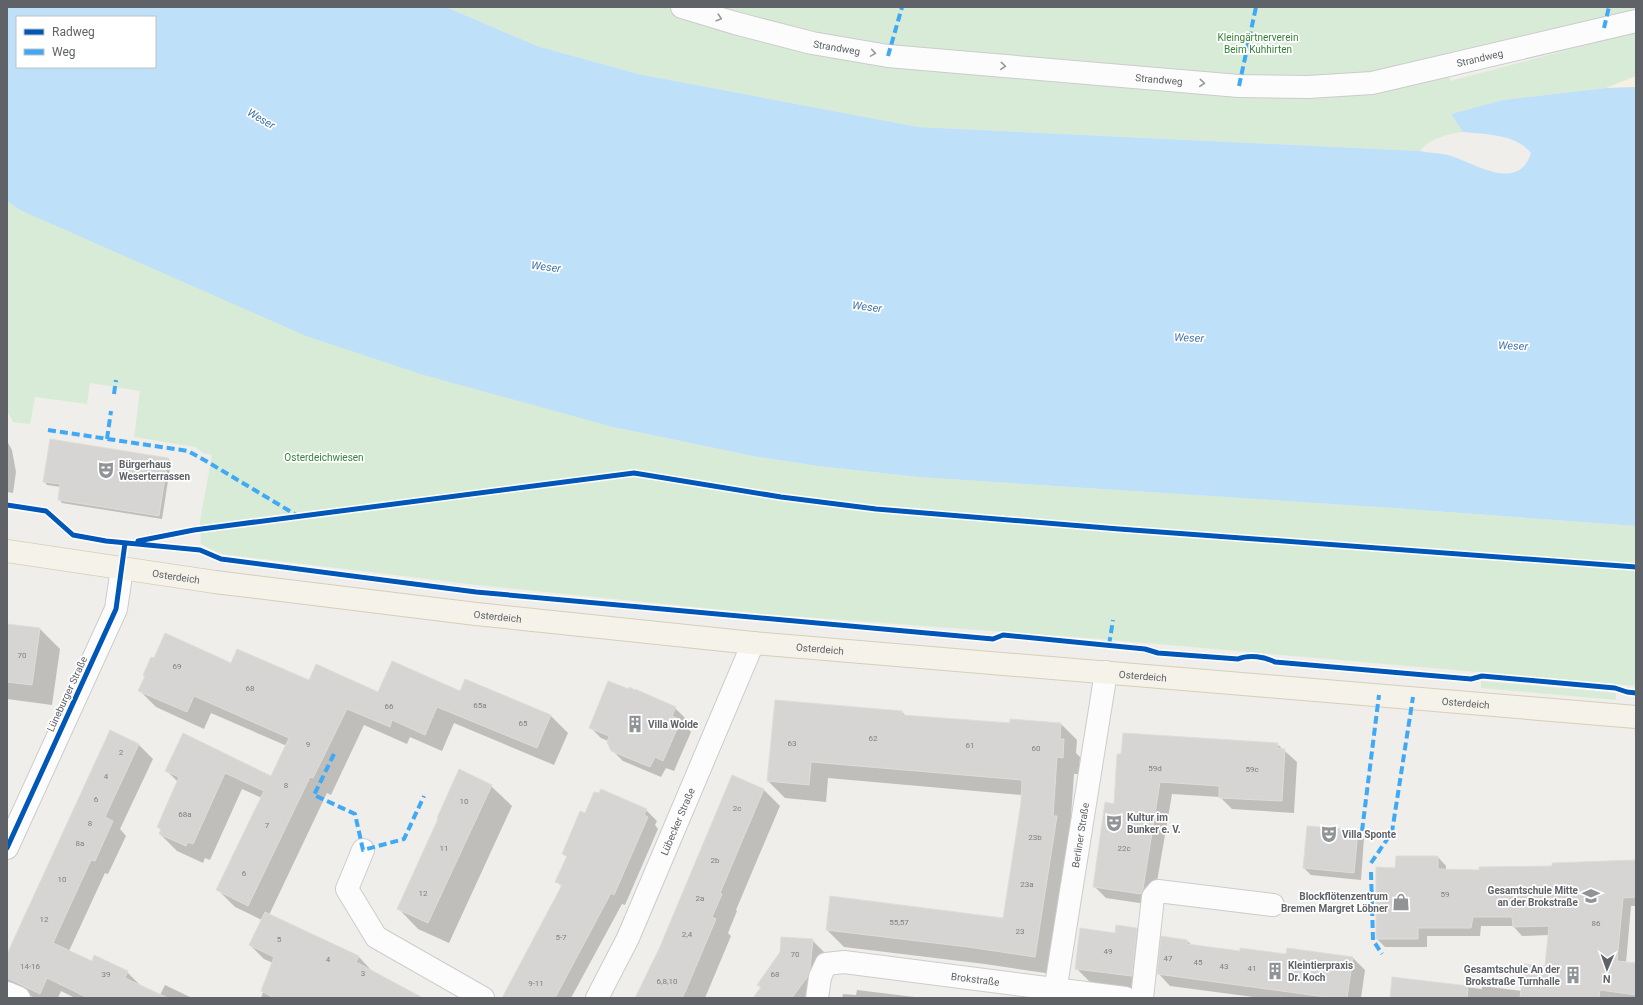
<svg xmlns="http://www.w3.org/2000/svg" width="1643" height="1005" font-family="Roboto,sans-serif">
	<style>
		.green { fill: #d8ebd6 }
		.sand { fill: #f6f1e1 }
		.water { fill: #bfe0f9; fill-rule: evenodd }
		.shadow { fill: #0003 }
		.building { fill: #d6d5d3; stroke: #deddd9 }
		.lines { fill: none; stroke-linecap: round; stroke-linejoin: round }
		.minor-casing { stroke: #cbcccc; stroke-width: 24 }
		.major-casing { stroke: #d7ceb8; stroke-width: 24 }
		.minor { stroke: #fdfcfc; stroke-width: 22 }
		.major { stroke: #f4f2e9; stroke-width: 22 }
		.quiet { stroke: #3fa9f5; stroke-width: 4; stroke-dasharray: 8 4; stroke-linecap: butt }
		.cycleway-casing { stroke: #fff; stroke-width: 8 }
		.cycleway { stroke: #0057b8; stroke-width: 5 }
		.oneway { stroke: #96999c }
		.labels { text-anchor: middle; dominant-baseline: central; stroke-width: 3.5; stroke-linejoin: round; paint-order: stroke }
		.number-label { font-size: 8px; fill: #7e8184 }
		.park-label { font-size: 10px; fill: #348238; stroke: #fff }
		.street-label { font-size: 10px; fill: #5f6368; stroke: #fff }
		.poi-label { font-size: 10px; font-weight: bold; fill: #5f6368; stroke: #fff; text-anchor: start }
		.water-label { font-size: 11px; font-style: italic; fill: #4174aa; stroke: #fff }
	</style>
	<rect width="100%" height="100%" fill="#efeeea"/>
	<path class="green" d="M446,7H1636V10L1446,53L1450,81L1636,32V76L1606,88L1503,100L1451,114L1463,132C1448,134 1430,138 1420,151L918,127L638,74L537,46Z
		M7,201L20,210L613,427L758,457L818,466L918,477L1393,508L1636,526V686L1100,639L763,614L477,585L221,554L201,544L200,521L212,455L203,453L195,447L134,437L140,391L90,383L87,404L35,397L30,424L13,422L7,411Z
		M1481,681L1616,693V700L1481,688Z"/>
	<path class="sand" d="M1636,76V87L1606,88Z"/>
	<path class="water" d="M7,7H446L537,46L638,74L918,127L1420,151C1429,153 1439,153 1448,155C1473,162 1518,194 1531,153C1516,134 1485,134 1463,132L1451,114L1503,100L1606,88L1636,87V526L1393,508L918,477L818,466L758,457L613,427L424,375L306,336L20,210L7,201ZM17,17H155V67H17Z"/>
	<path class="shadow" d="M7,441L12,450L16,472L13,493L7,492Z
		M168,458L171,462L162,519L62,503L59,499L61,487L47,485L44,481Z
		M7,625L40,629L60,649L52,705L7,699Z
		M232,664L310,681L379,693H460L551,716L568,733L554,765L454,723L442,751L410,737L407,744L364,725L331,795L327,793L269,915L359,957L372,971L420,998H261L273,963L264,959L250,945L262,920L235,907L218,890L262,798L242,789L210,860L205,858L203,863L177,851L160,834L161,830L158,827L178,782L166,770L183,734L272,777L287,746L211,713L204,729L156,707L139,690Z
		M675,708L686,719L684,724L691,732L674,771L666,768L661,777L623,761L612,750L608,741L601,738L590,727Z
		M902,712L906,716L1011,724L1060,723L1077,740L1076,753L1080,757L1079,774H1074L1070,831L1052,974L985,964L844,947L827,930L1004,919L1022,795L828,778L826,802L785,798L768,781Z
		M110,731L139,745L153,759L120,829L126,836L108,874L105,873L69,951L92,962L127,972L141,986L160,995L165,985L192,998H75L61,991L58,998H35L13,988L7,982V957Z
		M1277,744L1297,762L1294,813L1232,809L1220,797L1172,794L1153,905L1106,898L1094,886L1115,805L1118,755Z
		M491,786L512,806L449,943L418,929L398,908Z
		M764,790L780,806L736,910L737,911L728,933L731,936L705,998H636Z
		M646,810L657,821L655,825L658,829L625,905L622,904L571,998H507L562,887L557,881L567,857L563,854L585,814Z
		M1357,831L1364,838L1361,880L1311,875L1304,868Z
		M1438,857L1446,866V870L1480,871L1553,867L1636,861V906H1631L1626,963L1636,964V998H1391L1393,978L1482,989V986L1522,991L1546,967L1549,935L1522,936L1513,926H1481L1480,936H1427V947H1385L1377,939L1396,869Z
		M1137,929L1157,949L1152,996L1096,988L1076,968L1116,934Z
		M812,940L824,952L821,981L812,998H754Z
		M1187,941L1192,945L1241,952L1353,958L1365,970L1361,998H1261L1170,986L1158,973Z
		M857,990L923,998H842L843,994L856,995Z"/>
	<path class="building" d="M50,439L168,458L159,516L58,500L60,484L43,482Z
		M7,624L40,628L32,685L7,682Z
		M165,633L231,663L237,649L309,680L316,664L378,692L392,661L460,691L465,679L551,715L537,748L437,707L425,735L392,720L390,727L347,709L313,778L310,777L248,906L216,890L264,791L225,773L193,844L188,842L186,846L159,834L161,829L157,827L179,777L165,771L183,733L271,776L289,738L194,696L187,712L138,691L145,676L143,675L151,657L154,658Z
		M608,681L629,689V687L635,690V689L676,707L672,716L681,720L663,761L655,757L650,767L611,751L607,742L609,736L589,728Z
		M775,700L902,711V715L1010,723V719L1061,723L1060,739H1064L1063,758L1057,757L1053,816H1057L1035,957L968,947L826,930L830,896L1003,918L1021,803L1022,780L811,762L809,785L767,781Z
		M110,730L139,744L105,817L113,821L95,861L91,860L53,943L92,961L94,955L128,971L125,978L168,998H88L47,978L40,994L7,978V954Z
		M1123,733L1278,743L1277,748L1285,749L1282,801L1219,798V786L1160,782L1143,889L1141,894L1093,887L1105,802L1114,804L1117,754H1121Z
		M459,769L492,785L428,923L397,909L438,819L437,818Z
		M732,775L764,789L720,893L722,894L712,917L716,919L686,990L682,998H635L659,949Z
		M601,789L647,809L644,815L648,817L614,895L611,893L555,998H502L562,885L555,882L567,856L562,854L580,811L585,813L594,792L599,793Z
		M1307,826L1358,830L1354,873L1303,868Z
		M1396,856H1438V869L1479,870V867L1552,866V863L1636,860V897L1623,898L1617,961L1636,963V995L1600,990L1599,998H1520L1524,964L1545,966L1549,926L1513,927L1512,917H1473L1471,928H1418V939H1376V867L1395,868Z
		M265,912L359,956L356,962L423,998H274L261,991L274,957L249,945Z
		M1116,925L1137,928L1132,976L1075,969L1080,928L1115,933Z
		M1161,936L1187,940V944L1240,951V948L1286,954L1287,948L1353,957L1347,998H1333L1157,974Z
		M781,937L813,939L810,969L808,976L792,998H753L761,987L757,985L780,952Z
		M1392,977L1468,986L1467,998H1390Z"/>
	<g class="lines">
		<g class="minor-casing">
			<g id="minor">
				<path id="s1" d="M682,7L735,23L812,43L888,56L1239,86L1308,87L1372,83L1636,21"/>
				<path d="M7,848L116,609L122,569"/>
				<path d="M363,850L347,889L376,937L483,998"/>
				<path d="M7,993L19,998"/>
				<path id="s2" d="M597,998L628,938L753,643"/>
				<path id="s3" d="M817,998L820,977L826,964L844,962L1125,998"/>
				<path id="s4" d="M1054,998L1106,672"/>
				<path d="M1142,998L1153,897L1158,891L1273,905"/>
			</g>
		</g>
		<g class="major-casing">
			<g id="major">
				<path id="s5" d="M7,551L215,582L476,614L753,643L1636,717"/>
			</g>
		</g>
		<use href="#minor" class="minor"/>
		<use href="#major" class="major"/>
		<path class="quiet" d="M1604,28L1609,7
			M888,56L902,7
			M1239,86L1256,7
			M114,394L116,380
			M48,430L188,451L206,461L298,516
			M107,439L111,411
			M1109,645L1113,620
			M334,754L314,795L355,814L363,850L404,839L424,796
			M1362,831L1379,695
			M1371,863L1392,832L1413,697
			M1371,872L1373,940L1382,954"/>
		<g class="cycleway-casing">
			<path id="cycleway" d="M7,505L46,511L73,535L106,541L200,550L221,559L476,592L993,639L1003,635L1145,649L1158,653L1238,659C1249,654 1265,657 1275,662L1471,679L1482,676L1615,688L1627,692L1636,693
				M138,541L194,530L232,525L634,473L781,497L876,509L1119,529L1636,567
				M7,848L116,609L125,543"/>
		</g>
		<use href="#cycleway" class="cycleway"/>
	</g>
	<defs><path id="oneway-chevron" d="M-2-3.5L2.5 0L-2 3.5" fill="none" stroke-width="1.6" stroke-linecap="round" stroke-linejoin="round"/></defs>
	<g class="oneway">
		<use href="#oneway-chevron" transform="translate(719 18) rotate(17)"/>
		<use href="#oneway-chevron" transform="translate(873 53) rotate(9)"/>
		<use href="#oneway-chevron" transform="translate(1003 66) rotate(5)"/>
		<use href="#oneway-chevron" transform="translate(1202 83) rotate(5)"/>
	</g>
	<defs>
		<g id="theatre-bare" transform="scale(1.38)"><path d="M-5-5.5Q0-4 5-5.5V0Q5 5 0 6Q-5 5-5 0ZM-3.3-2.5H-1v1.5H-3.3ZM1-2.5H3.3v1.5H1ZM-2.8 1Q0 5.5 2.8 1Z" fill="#919496" stroke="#fff" stroke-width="2.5" paint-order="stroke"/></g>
		<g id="building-bare" transform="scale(1.38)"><path d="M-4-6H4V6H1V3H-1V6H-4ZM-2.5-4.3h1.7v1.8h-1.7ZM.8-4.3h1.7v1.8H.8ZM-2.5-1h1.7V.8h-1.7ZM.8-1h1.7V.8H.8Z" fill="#919496" stroke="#fff" stroke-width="2.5" paint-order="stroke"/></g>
		<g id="school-bare" transform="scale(1.38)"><path d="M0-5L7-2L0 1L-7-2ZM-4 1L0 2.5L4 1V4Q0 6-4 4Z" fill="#919496" stroke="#fff" stroke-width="2.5" paint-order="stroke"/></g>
		<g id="shop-bare" transform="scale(1.38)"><path d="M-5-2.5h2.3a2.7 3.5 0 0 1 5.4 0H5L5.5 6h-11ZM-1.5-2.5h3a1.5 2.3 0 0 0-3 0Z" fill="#919496" stroke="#fff" stroke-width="2.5" paint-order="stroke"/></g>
	</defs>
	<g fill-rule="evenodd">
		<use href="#theatre-bare" x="106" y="470"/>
		<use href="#building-bare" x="635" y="724"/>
		<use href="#theatre-bare" x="1114" y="823"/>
		<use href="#theatre-bare" x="1329" y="834"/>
		<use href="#school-bare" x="1591" y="896"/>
		<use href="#shop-bare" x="1401" y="902"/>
		<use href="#building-bare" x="1275" y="971"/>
		<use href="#building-bare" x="1573" y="975"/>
	</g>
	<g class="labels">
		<g class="number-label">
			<text x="22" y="655">70</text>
			<text x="177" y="666">69</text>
			<text x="250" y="688">68</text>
			<text x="480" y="705">65a</text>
			<text x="389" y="706">66</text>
			<text x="523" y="723">65</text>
			<text x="873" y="738">62</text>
			<text x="792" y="743">63</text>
			<text x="308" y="744">9</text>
			<text x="970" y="745">61</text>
			<text x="1036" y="748">60</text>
			<text x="121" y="752">2</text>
			<text x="1155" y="768">59d</text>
			<text x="1252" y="769">59c</text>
			<text x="106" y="776">4</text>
			<text x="286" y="785">8</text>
			<text x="96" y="799">6</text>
			<text x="464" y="801">10</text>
			<text x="737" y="808">2c</text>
			<text x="185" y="814">68a</text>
			<text x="90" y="823">8</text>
			<text x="267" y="825">7</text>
			<text x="1035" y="837">23b</text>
			<text x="80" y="843">8a</text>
			<text x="444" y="848">11</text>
			<text x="1124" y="848">22c</text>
			<text x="715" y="860">2b</text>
			<text x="244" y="873">6</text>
			<text x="62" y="879">10</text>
			<text x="1027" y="884">23a</text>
			<text x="423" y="893">12</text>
			<text x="1445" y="894">59</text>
			<text x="700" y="898">2a</text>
			<text x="44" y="919">12</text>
			<text x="899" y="922">55,57</text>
			<text x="1596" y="923">86</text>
			<text x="1020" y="931">23</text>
			<text x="687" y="934">2,4</text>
			<text x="561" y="937">5-7</text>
			<text x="279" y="939">5</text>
			<text x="1108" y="951">49</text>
			<text x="795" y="954">70</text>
			<text x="1168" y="958">47</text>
			<text x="328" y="959">4</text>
			<text x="1198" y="962">45</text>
			<text x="30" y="966">14-16</text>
			<text x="1224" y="966">43</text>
			<text x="1252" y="968">41</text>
			<text x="363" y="973">3</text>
			<text x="106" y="974">39</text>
			<text x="775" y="974">68</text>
			<text x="667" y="981">6,8,10</text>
			<text x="536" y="983">9-11</text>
		</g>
		<g class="park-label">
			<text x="1258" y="37">Kleingärtnerverein<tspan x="1258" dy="12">Beim Kuhhirten</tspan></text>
			<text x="324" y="457">Osterdeichwiesen</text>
		</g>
		<g class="street-label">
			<text stroke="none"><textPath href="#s1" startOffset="160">Strandweg</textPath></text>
			<text stroke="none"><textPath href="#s1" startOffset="808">Strandweg</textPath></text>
			<text stroke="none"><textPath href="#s1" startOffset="484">Strandweg</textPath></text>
			<text stroke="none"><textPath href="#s5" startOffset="171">Osterdeich</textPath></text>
			<text stroke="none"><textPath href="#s5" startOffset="495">Osterdeich</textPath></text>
			<text stroke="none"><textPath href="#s5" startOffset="819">Osterdeich</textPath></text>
			<text stroke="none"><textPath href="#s5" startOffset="1143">Osterdeich</textPath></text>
			<text transform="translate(67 694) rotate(-65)">Lüneburger Straße</text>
			<text stroke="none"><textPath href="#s5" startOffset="1467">Osterdeich</textPath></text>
			<text stroke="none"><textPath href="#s2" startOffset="194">Lübecker Straße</textPath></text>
			<text stroke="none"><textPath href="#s4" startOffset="165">Berliner Straße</textPath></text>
			<text stroke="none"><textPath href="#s3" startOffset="186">Brokstraße</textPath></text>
		</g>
		<g class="poi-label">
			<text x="119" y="464">Bürgerhaus<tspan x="119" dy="12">Weserterrassen</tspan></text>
			<text x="648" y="724">Villa Wolde</text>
			<text x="1127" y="817">Kultur im<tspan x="1127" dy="12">Bunker e. V.</tspan></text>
			<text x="1342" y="834">Villa Sponte</text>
			<text x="1578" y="890" text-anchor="end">Gesamtschule Mitte<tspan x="1578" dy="12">an der Brokstraße</tspan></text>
			<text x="1388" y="896" text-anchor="end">Blockflötenzentrum<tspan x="1388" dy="12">Bremen Margret Löbner</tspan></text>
			<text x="1288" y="965">Kleintierpraxis<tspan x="1288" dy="12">Dr. Koch</tspan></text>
			<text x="1560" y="969" text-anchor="end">Gesamtschule An der<tspan x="1560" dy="12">Brokstraße Turnhalle</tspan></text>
		</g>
		<g class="water-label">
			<text transform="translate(261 119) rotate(30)">Weser</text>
			<text transform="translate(546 267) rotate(7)">Weser</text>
			<text transform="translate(867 307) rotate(7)">Weser</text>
			<text transform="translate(1189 338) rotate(2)">Weser</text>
			<text transform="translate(1513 346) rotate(2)">Weser</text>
		</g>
	</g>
	<rect width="1643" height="1005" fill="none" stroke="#5f6368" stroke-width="16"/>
	<rect x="16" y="16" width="140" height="52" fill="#ffffff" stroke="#bfc1c3"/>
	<rect x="24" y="29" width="20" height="6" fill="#0057b8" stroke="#bfc1c3"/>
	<text x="52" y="36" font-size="12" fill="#5f6368">Radweg</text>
	<rect x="24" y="49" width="20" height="6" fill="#3fa9f5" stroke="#bfc1c3"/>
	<text x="52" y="56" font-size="12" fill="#5f6368">Weg</text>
	<g transform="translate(1607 969) rotate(182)" stroke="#ffffff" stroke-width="3" paint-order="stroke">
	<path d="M0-3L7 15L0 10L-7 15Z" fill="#5f6368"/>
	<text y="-6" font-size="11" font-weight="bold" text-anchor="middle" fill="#5f6368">N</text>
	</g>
</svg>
